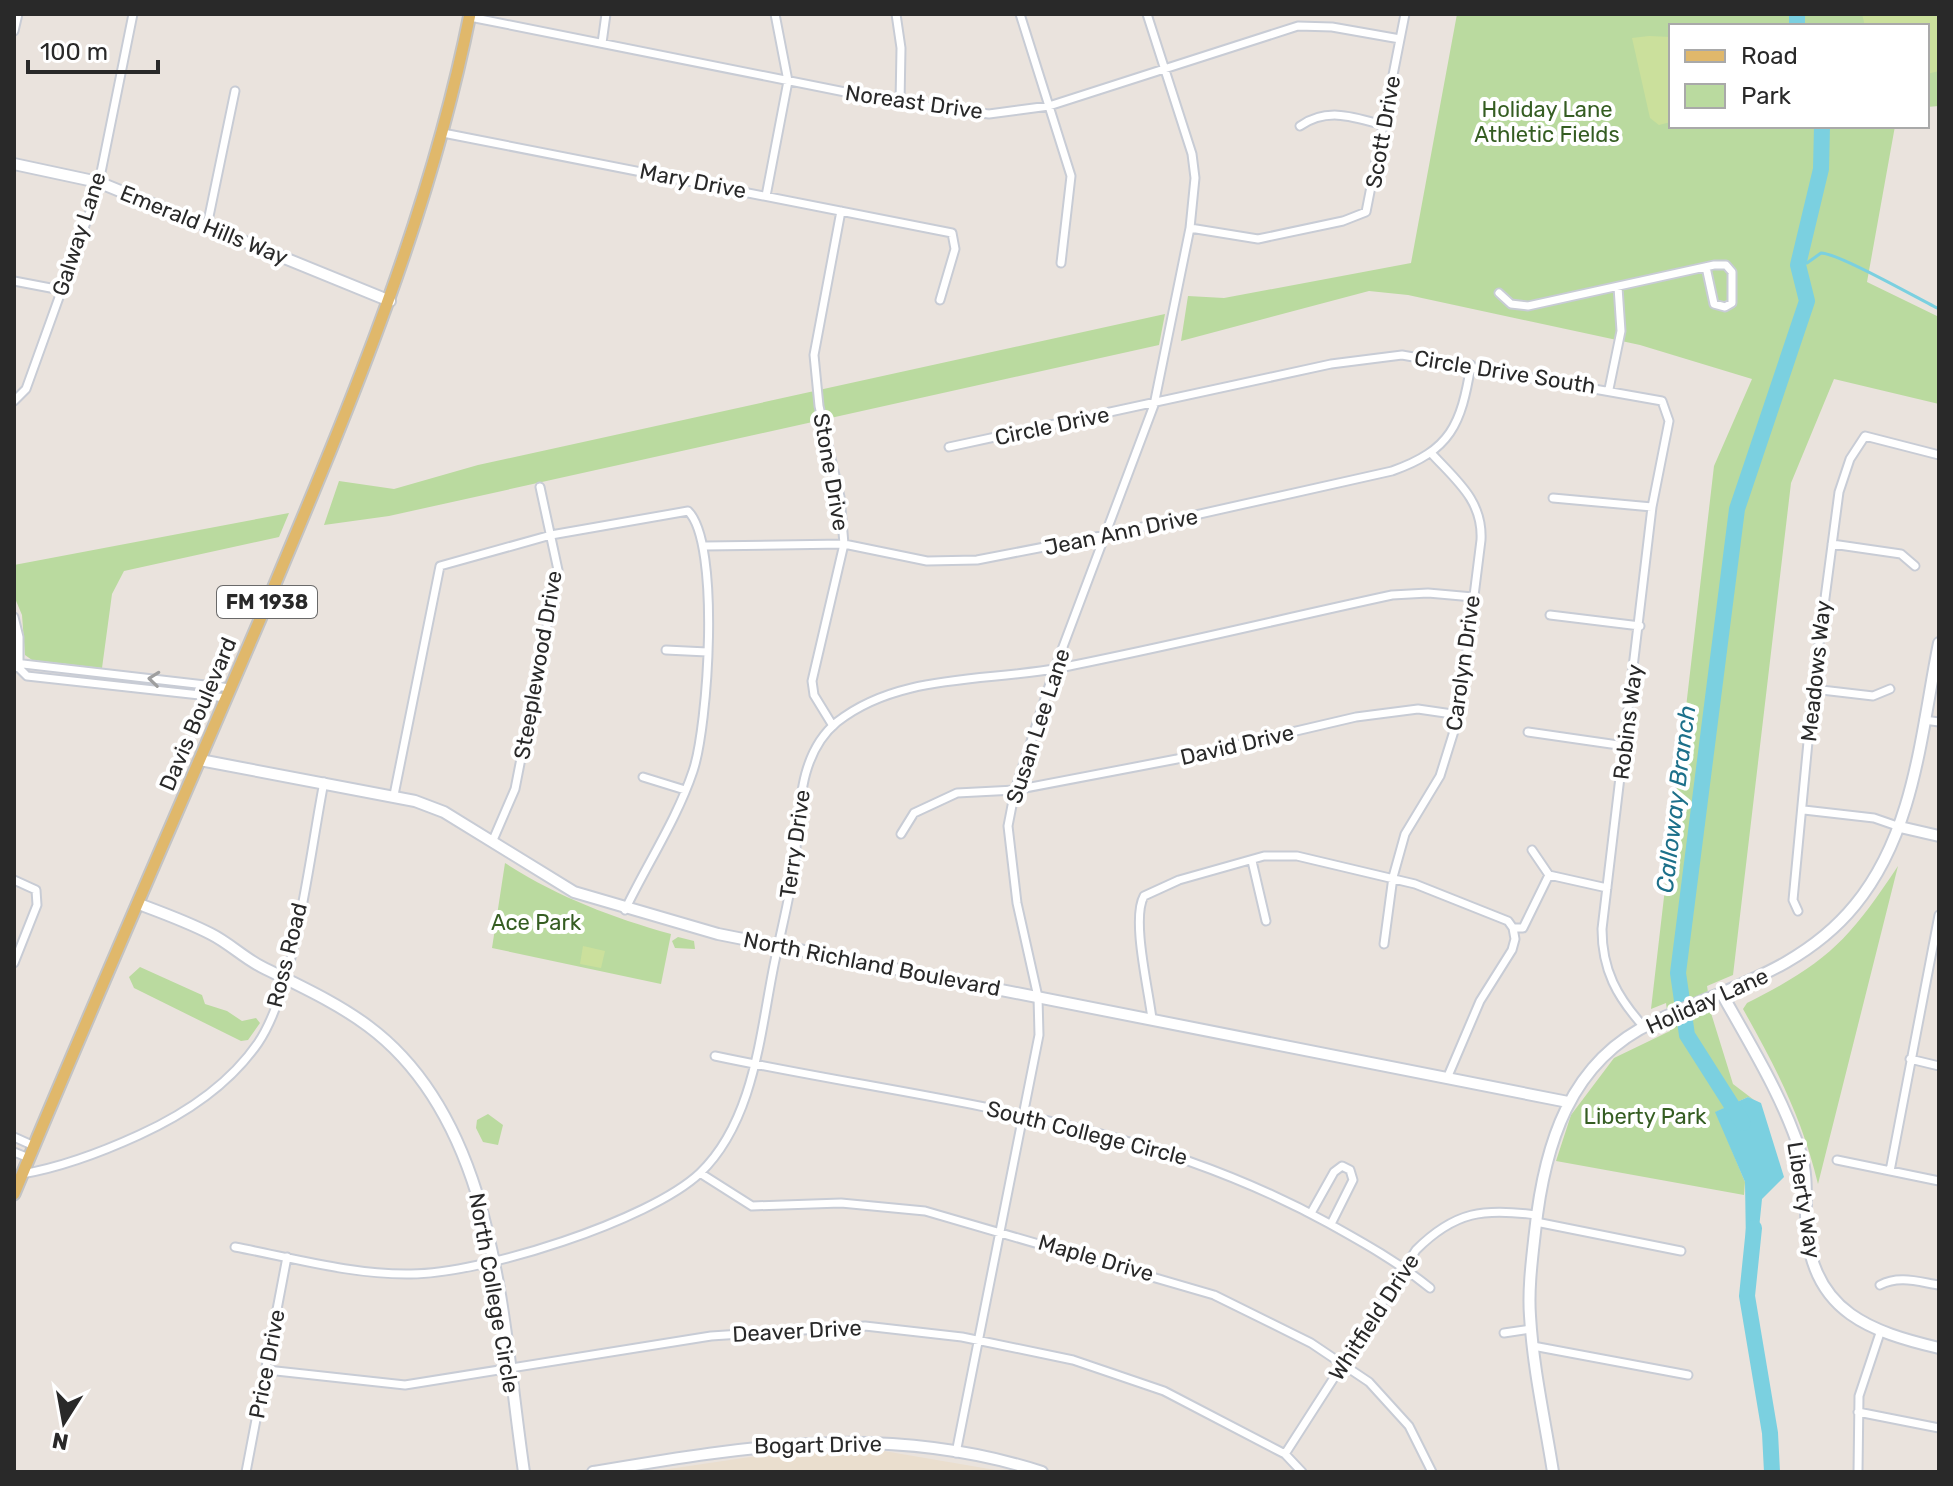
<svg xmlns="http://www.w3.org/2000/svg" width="1953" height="1486" font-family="Rubik,sans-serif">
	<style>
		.education { fill: #eadece }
		.green { fill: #bada9f }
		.pitch { fill: #cbe09c }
		.water { fill: #7bd0e0 }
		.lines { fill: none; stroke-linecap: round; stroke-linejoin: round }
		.stream { stroke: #7bd0e0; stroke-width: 3 }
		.river { stroke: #7bd0e0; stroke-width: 16 }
		.street-casing { stroke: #c8ccd5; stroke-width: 11 }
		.secondary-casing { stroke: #c8ccd5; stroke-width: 14 }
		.primary-casing { stroke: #c3c3c3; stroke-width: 15 }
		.street { stroke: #fff; stroke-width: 7 }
		.secondary { stroke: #fff; stroke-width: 10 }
		.primary { stroke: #e0b86b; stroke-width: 11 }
		.oneway { stroke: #9f9f9f }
		.labels { text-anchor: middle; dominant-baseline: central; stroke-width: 8; stroke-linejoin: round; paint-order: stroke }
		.shield { fill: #fff; stroke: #696969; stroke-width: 2 }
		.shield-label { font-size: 20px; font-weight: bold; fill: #292929 }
		.street-label { font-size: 22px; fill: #292929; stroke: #fff }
		.park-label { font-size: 22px; fill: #355d22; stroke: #fff }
		.water-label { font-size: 24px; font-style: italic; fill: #1c708a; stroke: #fff }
	</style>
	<rect width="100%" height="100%" fill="#eae3dd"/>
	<path class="education" d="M884,1451L1007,1472H648L777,1453Z"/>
	<path class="green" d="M1457,14H1939V106L1927,107V26H1671V126H1895L1867,282L1939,317V404L1834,379L1791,483L1733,975L1707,986L1711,1013L1733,1084L1754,1100L1748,1097L1716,1112L1745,1182L1744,1195L1556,1161L1571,1115L1614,1058L1670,1031L1666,1003L1651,1009L1714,466L1752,379L1640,345L1408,295L1369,291L1181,341L1188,296L1224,298L1411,263Z
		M1165,314L1159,345L389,516L324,525L339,481L394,489L478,465Z
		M289,513L279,537L124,571L112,594L102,668L32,660L25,655L22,615L14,596V565Z
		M505,863C558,897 611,917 671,934L661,984L492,948Z
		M1898,866L1818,1184C1802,1117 1776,1068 1743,1009L1747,1003C1827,963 1849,940 1898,866Z
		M678,937L694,941L695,949L675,948L672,941Z
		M140,967L202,995L205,1004L227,1011L242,1021L256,1018L260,1023L248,1040L241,1041L134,988L129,977Z
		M488,1114L503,1125L498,1145L483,1142L476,1128L477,1120Z"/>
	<path class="pitch" d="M1862,14H1939V71L1927,74V26H1865Z
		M1649,36L1671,37V122L1659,125L1650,118L1632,38Z
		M583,946L605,951L601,968L580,964Z"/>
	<path class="water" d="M1748,1097L1761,1103L1784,1177L1762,1199L1757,1248L1746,1246L1745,1182L1715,1112Z"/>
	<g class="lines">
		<path class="stream" d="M1800,257L1807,263L1821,253C1838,253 1917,298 1939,309"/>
		<path class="river" d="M1797,26V14
			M1743,1123L1687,1035L1678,973L1737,509L1807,301L1798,265L1821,169L1822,126
			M1754,1228L1747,1296L1770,1433L1772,1472"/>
		<g class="street-casing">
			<path id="street" d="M896,14L901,48L900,103
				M1020,14L1071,176L1061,263
				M470,17L900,103L989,114L1049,106L1298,26L1332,27L1400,39
				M14,31L18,14
				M602,43L606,14
				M1300,126C1327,107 1354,117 1383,125
				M443,133L952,233L955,249L940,300
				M766,196L788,81L775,14
				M207,226L235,91
				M1190,228L1258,239L1343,221L1366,212L1405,14
				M14,281L61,290
				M1499,293L1511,304L1528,306L1714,265H1726L1732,272V303L1725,307L1714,304L1706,267
				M1609,389L1621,331L1618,287
				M14,401L26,389L97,192L133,14
				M949,447L1331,364L1402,355L1662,401L1669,421L1652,507L1602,929C1602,970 1617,997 1644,1027
				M1553,498L1652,507
				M1832,544L1901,554L1915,566
				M705,546L844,544L927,561L977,560L1106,535L1392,471C1451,450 1461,425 1471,365
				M1550,615L1640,626
				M14,617L19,637V668
				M666,650L707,652
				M14,668L23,664L231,688
				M19,668L27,676L227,698
				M1813,689L1873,696L1890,689
				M1924,720L1939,722
				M833,726L814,695L812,681L844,544L840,497L819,406L814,355L841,211
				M1528,732L1625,746
				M643,777L685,790
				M394,795L440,566L551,535L688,511C721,543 708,727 693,771C677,819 647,864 625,910
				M1804,810L1874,818L1900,827
				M901,834L914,813L957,793L1015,790L1177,759L1356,717L1418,709L1459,715
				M493,840L515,789L558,570L540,487
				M1532,850L1549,875L1607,888
				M1252,861L1266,921
				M14,880L36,890L37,905L14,963
				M1798,911L1793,900L1813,689L1839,492L1850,459L1865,436L1939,455
				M1513,928H1523L1549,875
				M1384,944L1393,877L1405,834L1440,776L1459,715L1481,540C1483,501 1457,481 1432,454
				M1152,1019C1149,991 1131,919 1144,896L1179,880L1264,856H1297L1415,884L1508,921L1513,928
				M715,1056C927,1101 1134,1116 1328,1223C1364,1243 1398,1262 1430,1288
				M1910,1059L1939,1066
				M1448,1076L1480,1001L1512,950L1515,939L1513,928
				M14,1137L34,1146
				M14,1152L29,1158
				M1837,1160L1939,1181
				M1890,1171L1939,915
				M700,1173L752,1206L841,1203L925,1211L1214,1295L1311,1343L1369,1382L1409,1426L1432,1472
				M22,1174C62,1167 102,1152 139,1135C185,1114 229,1085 258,1043C296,987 310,852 324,782
				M1311,1213L1334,1172L1342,1166L1350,1170L1353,1180L1331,1224
				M1536,1222L1681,1251
				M235,1247C293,1258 353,1275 411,1274C481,1274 649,1221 700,1173C754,1121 760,1034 774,965C781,930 791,894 795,859C800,813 797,755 837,722C899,673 986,682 1059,668C1171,646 1281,619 1392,595L1428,593L1473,597
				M1880,1285C1899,1275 1919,1282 1939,1285
				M1504,1333L1531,1329
				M1533,1346L1688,1375
				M267,1370L405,1385L711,1336L865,1326L962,1337L1073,1360L1164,1391L1285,1454L1302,1472
				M1858,1412L1939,1428
				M956,1453L1039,1035L1038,997L1017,903L1008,826L1015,790L1055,668L1154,405L1190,228L1195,178L1192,154L1147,14
				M1285,1454L1416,1250C1455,1211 1484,1208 1536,1215
				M246,1472L287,1257
				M1858,1472L1859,1396L1880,1333"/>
		</g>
		<g class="secondary-casing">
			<path id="secondary" d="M14,164L98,182L390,301
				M200,760L415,801L444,812L574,892L718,934L1568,1102
				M1900,827L1939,836
				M139,904C163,913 188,922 211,934C229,943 244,958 262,967C298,985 336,1002 368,1026C499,1123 502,1325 524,1472
				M1722,994C1751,1046 1783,1097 1801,1154C1809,1179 1804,1207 1807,1233C1815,1312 1871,1332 1939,1348
				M593,1472C748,1446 887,1422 1042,1472
				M1553,1472C1545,1421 1533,1368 1530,1316C1528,1289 1532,1259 1535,1232C1544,1146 1569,1061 1654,1022C1726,988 1802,970 1855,905C1915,832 1921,732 1939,643"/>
		</g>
		<g class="primary-casing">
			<path id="primary" d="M14,1194C96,996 183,800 267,603C348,410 429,220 470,14"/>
		</g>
		<use href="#street" class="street"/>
		<use href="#secondary" class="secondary"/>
		<use href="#primary" class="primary"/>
	</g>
	<defs><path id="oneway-chevron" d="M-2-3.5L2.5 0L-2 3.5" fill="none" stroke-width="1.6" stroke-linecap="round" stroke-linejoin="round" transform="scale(2)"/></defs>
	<use class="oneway" href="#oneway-chevron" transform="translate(154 679) rotate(-174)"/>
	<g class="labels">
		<rect class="shield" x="217" y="586" width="100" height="32" rx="6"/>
		<g class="shield-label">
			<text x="267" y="602">FM 1938</text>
		</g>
		<g class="street-label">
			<text transform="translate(914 102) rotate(8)">Noreast Drive</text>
			<text transform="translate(1383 132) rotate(-80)">Scott Drive</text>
			<text transform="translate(693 181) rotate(11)">Mary Drive</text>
			<text transform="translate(204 225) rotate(22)">Emerald Hills Way</text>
			<text transform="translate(79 234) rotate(-72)">Galway Lane</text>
			<text transform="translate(1505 372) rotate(9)">Circle Drive South</text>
			<text transform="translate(1052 426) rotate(-12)">Circle Drive</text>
			<text transform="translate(831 472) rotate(80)">Stone Drive</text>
			<text transform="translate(1121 532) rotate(-12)">Jean Ann Drive</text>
			<text transform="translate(1463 663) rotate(-82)">Carolyn Drive</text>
			<text transform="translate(538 665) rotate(-80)">Steeplewood Drive</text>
			<text transform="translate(1816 671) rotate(-84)">Meadows Way</text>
			<text transform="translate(198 714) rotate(-67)">Davis Boulevard</text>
			<text transform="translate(1628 722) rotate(-83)">Robins Way</text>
			<text transform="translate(1038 726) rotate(-72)">Susan Lee Lane</text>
			<text transform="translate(1237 745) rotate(-13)">David Drive</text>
			<text transform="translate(795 844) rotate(-82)">Terry Drive</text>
			<text transform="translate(287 955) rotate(-76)">Ross Road</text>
			<text transform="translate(872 964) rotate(11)">North Richland Boulevard</text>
			<text transform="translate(1707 1001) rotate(-24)">Holiday Lane</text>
			<text transform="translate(1087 1133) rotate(14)">South College Circle</text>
			<text transform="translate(1804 1200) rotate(81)">Liberty Way</text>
			<text transform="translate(1096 1258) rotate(16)">Maple Drive</text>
			<text transform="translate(494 1293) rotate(80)">North College Circle</text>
			<text transform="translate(1374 1317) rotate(-57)">Whitfield Drive</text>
			<text transform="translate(797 1331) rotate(-3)">Deaver Drive</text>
			<text transform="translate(267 1364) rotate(-79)">Price Drive</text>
			<text transform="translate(818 1445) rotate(-1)">Bogart Drive</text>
		</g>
		<g class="park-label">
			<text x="1547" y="109">Holiday Lane<tspan x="1547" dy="25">Athletic Fields</tspan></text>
			<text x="536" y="922">Ace Park</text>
			<text x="1645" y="1116">Liberty Park</text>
		</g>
		<g class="water-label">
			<text transform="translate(1676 799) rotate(-83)">Calloway Branch</text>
		</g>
	</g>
	<rect width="1953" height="1486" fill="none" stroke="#292929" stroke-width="32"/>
	<rect x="1669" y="24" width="260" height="104" fill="#ffffff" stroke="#a9a9a9" stroke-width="2"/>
	<rect x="1685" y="50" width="40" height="12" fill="#e0b86b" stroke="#a9a9a9" stroke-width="2"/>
	<text x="1741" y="64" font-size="24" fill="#292929">Road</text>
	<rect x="1685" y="84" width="40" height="24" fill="#bada9f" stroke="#a9a9a9" stroke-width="2"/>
	<text x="1741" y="104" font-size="24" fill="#292929">Park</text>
	<g transform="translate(64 1422) rotate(191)" stroke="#ffffff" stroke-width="6" paint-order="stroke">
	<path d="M0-6L14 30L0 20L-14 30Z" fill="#292929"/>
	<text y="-12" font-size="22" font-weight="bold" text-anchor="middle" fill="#292929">N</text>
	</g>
	<path d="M28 60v12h130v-12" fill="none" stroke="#292929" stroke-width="4"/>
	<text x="40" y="60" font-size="24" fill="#292929" stroke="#ffffff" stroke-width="6" paint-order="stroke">100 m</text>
</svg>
